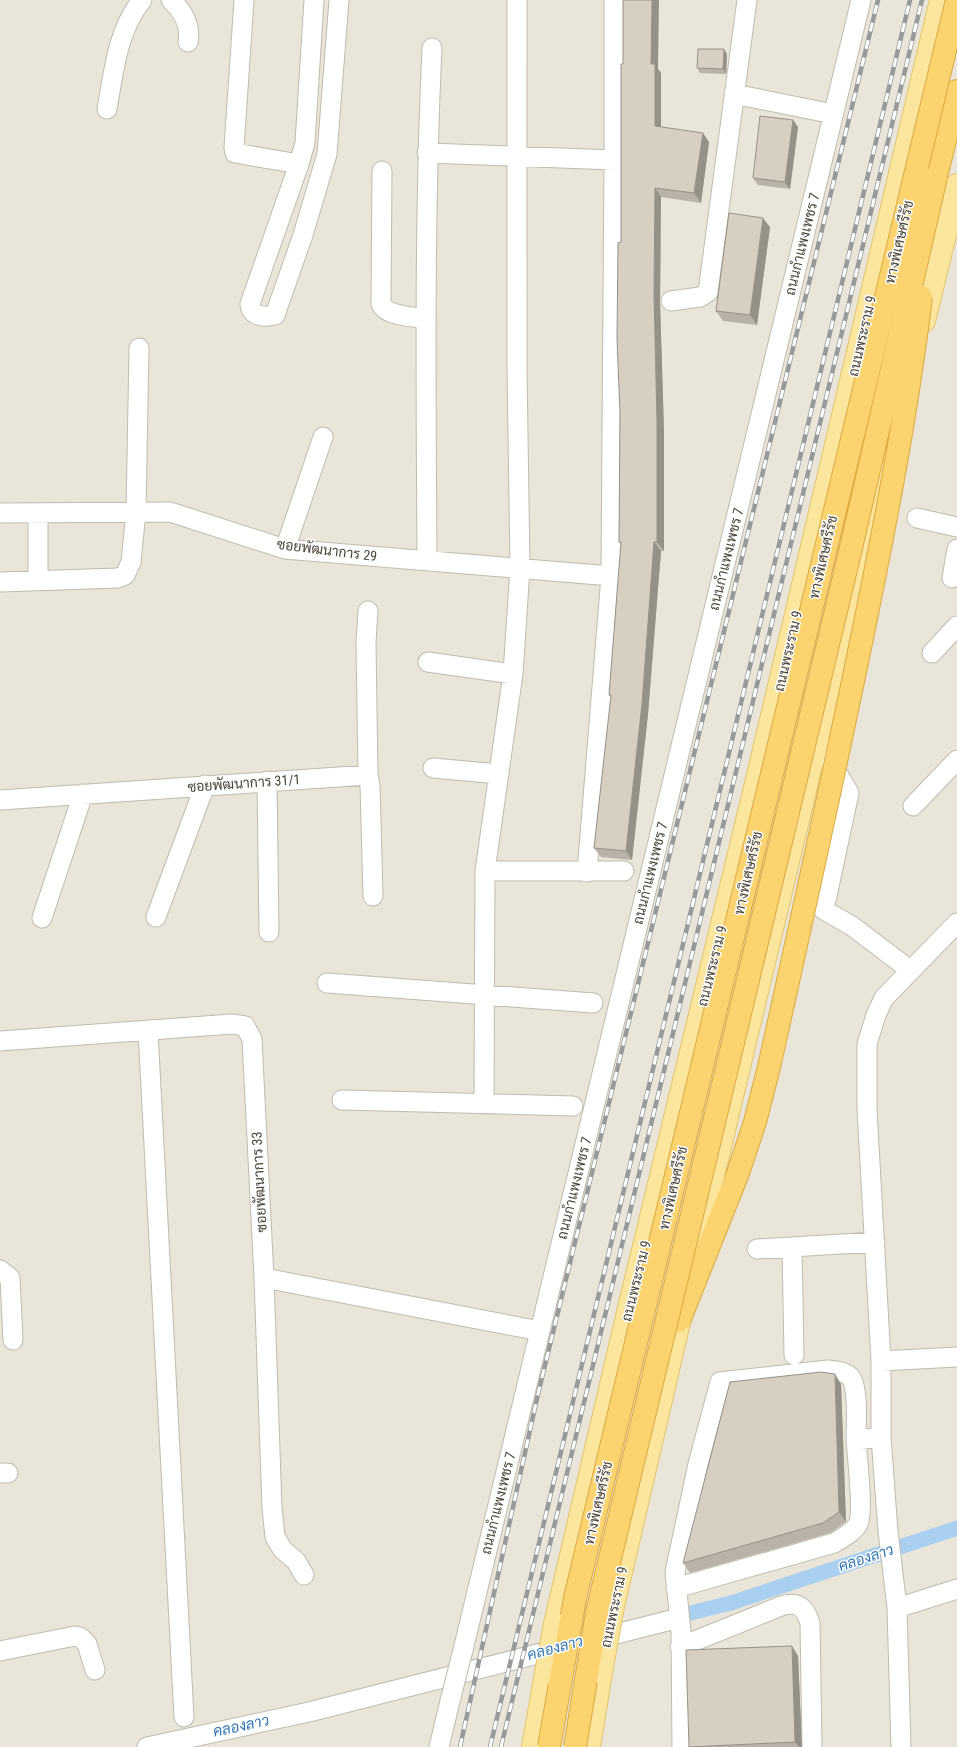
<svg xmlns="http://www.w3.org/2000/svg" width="957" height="1747" font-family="'Roboto Condensed',Sarabun,sans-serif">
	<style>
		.residential { fill: #e9e5d9 }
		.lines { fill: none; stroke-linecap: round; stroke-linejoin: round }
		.canal { stroke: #a9d0f0; stroke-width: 15 }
		.minor-casing { stroke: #c1bbad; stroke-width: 21 }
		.major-casing { stroke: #e3c56c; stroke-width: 24 }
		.highway-casing { stroke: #dca93f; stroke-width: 24 }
		.minor { stroke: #fff; stroke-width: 19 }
		.major { stroke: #fce69d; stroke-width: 22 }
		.highway { stroke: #fbd470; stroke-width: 22 }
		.rail-casing { stroke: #999; stroke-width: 4.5 }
		.rail { stroke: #fff; stroke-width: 3; stroke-dasharray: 9; stroke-linecap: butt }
		.minor-bridge-casing { stroke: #c1bbad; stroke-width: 21; stroke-linecap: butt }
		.major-bridge-casing { stroke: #e3c56c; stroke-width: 24; stroke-linecap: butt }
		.highway-bridge-casing { stroke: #dca93f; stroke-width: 24; stroke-linecap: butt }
		.minor-bridge { stroke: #fff; stroke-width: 19 }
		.major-bridge { stroke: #fce69d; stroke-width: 22 }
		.highway-bridge { stroke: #fbd470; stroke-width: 22 }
		.wall { fill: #b9b2a6 }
		.shaded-wall { fill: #969187 }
		.building { fill: #d7cfc1; stroke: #969187 }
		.labels { text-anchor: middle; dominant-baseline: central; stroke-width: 3; stroke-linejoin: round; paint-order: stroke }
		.street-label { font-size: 14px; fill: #4a4439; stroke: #fff }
		.water-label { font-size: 15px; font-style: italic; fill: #3277b5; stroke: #fff }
	</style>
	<rect width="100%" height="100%" fill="#f5f3eb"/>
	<path class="residential" d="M0,0H957V1747H0Z"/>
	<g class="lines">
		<path class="canal" d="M670,1618L731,1603L957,1528"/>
		<g class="minor-casing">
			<path id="minor" d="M171,0C184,12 191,25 188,42
				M244,0L234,148L235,153L299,164
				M314,0L305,143L299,164L250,304C250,316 265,318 275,315L303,235L327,154L339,0
				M734,94L833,114
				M107,109C114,71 117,31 142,0
				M427,153L614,160
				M382,171L381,304C387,317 413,316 425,319
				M671,301L700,297L708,292L747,0
				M0,513L170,512L285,549L611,576
				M917,518L957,527
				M285,549L323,437
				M427,561C426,389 424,218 432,48
				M952,578L957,549
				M38,579V513
				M0,582L118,578L125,575L131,562L136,512L139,348
				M368,611L366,642L368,775
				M932,653L957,626
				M428,662L513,674
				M818,740L849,793L824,910L852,926L910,970
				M433,768L499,774
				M267,781L269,932
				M0,800L368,775L370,785L373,896
				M913,806L957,760
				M485,871H624
				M587,872L611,576L614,160V0
				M156,917L205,785
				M42,918L83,794
				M327,983L593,1003
				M148,1031L184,1717
				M0,1041L232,1024L245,1026L252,1039L264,1278L272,1508L275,1537L283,1550L296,1561L304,1575
				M342,1100L573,1106
				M484,1104L485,871L513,674L520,568L517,367V0
				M792,1247L794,1355
				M757,1249L875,1242
				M0,1270L10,1278L13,1340
				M264,1278L540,1331
				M881,1361L957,1357
				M0,1473H8
				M676,1588L834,1543C842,1538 853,1533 858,1524C864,1513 857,1455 856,1440
				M897,1608L957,1589
				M680,1647L781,1606C798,1601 805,1607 810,1623L812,1747
				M463,1650L861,0
				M0,1651L75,1636L80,1637L87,1644L95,1670
				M147,1747L309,1712L679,1618
				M439,1747L451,1697
				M682,1747L681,1632L675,1572L698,1464L720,1382L828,1370C835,1371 846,1371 851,1378C859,1390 856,1425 856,1440L881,1437
				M901,1747L897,1608L888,1531L881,1437V1361L867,1109V1044L876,1015L884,998L957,923"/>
		</g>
		<g class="major-casing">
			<path id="major" d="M924,321L957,185
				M612,1611L708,1197L863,547L890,447
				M555,1624L629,1308L759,771L941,0
				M533,1747L546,1673
				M589,1747L601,1672"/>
		</g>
		<g class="highway-casing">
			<path id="highway" d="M936,177L957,91
				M679,1321L738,1173L755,1122L769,1067"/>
		</g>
		<use href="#minor" class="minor"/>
		<use href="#major" class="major"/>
		<use href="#highway" class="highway"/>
		<g class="rail-casing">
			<path id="rail" d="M460,1747L538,1394L878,0
				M490,1747L910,0
				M501,1747L922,0"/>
		</g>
		<use href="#rail" class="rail"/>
		<g class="minor-bridge-casing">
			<path id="minor-bridge" d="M451,1697L463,1650"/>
		</g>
		<g class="major-bridge-casing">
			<path id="major-bridge" d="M601,1672L612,1611
				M546,1673L555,1624"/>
		</g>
		<g class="highway-bridge-casing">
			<path id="highway-bridge" d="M769,1067C799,932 829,797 857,662C882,541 906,420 921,297
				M549,1747L575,1598L957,0
				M575,1747L597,1613L851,548L936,177"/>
		</g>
		<use href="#minor-bridge" class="minor-bridge"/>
		<use href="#major-bridge" class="major-bridge"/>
		<use href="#highway-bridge" class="highway-bridge"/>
	</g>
	<path class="wall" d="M727,54L726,74L700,73L697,68Z
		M623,64L658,69L661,73V127L709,142L701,203L661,197L660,302L664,432V551H661L648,714L632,860L601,857L594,848L611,697L609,695L621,544L619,542L621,242Z
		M793,120L798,127L790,189L758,185L753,178Z
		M770,227L757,325L723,321L716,311Z
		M841,1384L846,1522L830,1533L690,1573L683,1563Z
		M798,1656L802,1747H689Z"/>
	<path class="shaded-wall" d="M652,0H659L658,69L661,73V135L655,126L651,64Z
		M724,49L727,54L726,74L723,69Z
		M793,120L798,127L790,189L785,182Z
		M703,133L709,142L701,203L694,193Z
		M655,188L661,197L660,302L664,432V551L657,542L654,293Z
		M763,218L770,227L757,325L750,315Z
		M654,542L661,551L648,714L632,860L626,851Z
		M835,1374L841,1384L846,1522L839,1512Z
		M792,1646L798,1656L802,1747H799L795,1742Z"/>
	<path class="building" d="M623,0H652L651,64H655V126L703,133L694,193L655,188L654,293L657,422V542H654L642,704L626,851L594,848L611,695H609L621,542H619L620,413L617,338L618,243L621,242V64H623Z
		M698,49H724L723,69L697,68Z
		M760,116L793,120L785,182L753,178Z
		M729,213L763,218L750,315L716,311Z
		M821,1372L835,1374L839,1512L823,1523L683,1563L730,1382Z
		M792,1646L795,1742L689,1747L686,1650Z"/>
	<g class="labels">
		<g class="street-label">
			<text transform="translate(899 242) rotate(-77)">ทางพิเศษศรีรัช</text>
			<text transform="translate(802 244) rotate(-76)">ถนนกำแพงเพชร 7</text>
			<text transform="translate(862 336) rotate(-77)">ถนนพระราม 9</text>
			<text transform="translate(327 550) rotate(7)">ซอยพัฒนาการ 29</text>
			<text transform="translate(823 557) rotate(-77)">ทางพิเศษศรีรัช</text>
			<text transform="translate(726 559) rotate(-76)">ถนนกำแพงเพชร 7</text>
			<text transform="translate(788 651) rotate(-77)">ถนนพระราม 9</text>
			<text transform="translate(244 783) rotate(-4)">ซอยพัฒนาการ 31/1</text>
			<text transform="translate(650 873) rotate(-76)">ถนนกำแพงเพชร 7</text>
			<text transform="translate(748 873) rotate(-77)">ทางพิเศษศรีรัช</text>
			<text transform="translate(712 966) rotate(-76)">ถนนพระราม 9</text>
			<text transform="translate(259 1182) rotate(-93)">ซอยพัฒนาการ 33</text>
			<text transform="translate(574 1188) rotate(-76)">ถนนกำแพงเพชร 7</text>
			<text transform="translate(673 1188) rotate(-77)">ทางพิเศษศรีรัช</text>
			<text transform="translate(636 1281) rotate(-76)">ถนนพระราม 9</text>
			<text transform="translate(498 1503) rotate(-76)">ถนนกำแพงเพชร 7</text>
			<text transform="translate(598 1503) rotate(-77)">ทางพิเศษศรีรัช</text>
			<text transform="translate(614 1607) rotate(-78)">ถนนพระราม 9</text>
		</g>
		<g class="water-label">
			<text transform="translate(866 1558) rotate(-18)">คลองลาว</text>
			<text transform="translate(555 1648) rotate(-15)">คลองลาว</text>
			<text transform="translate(241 1726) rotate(-12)">คลองลาว</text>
		</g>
	</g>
</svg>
